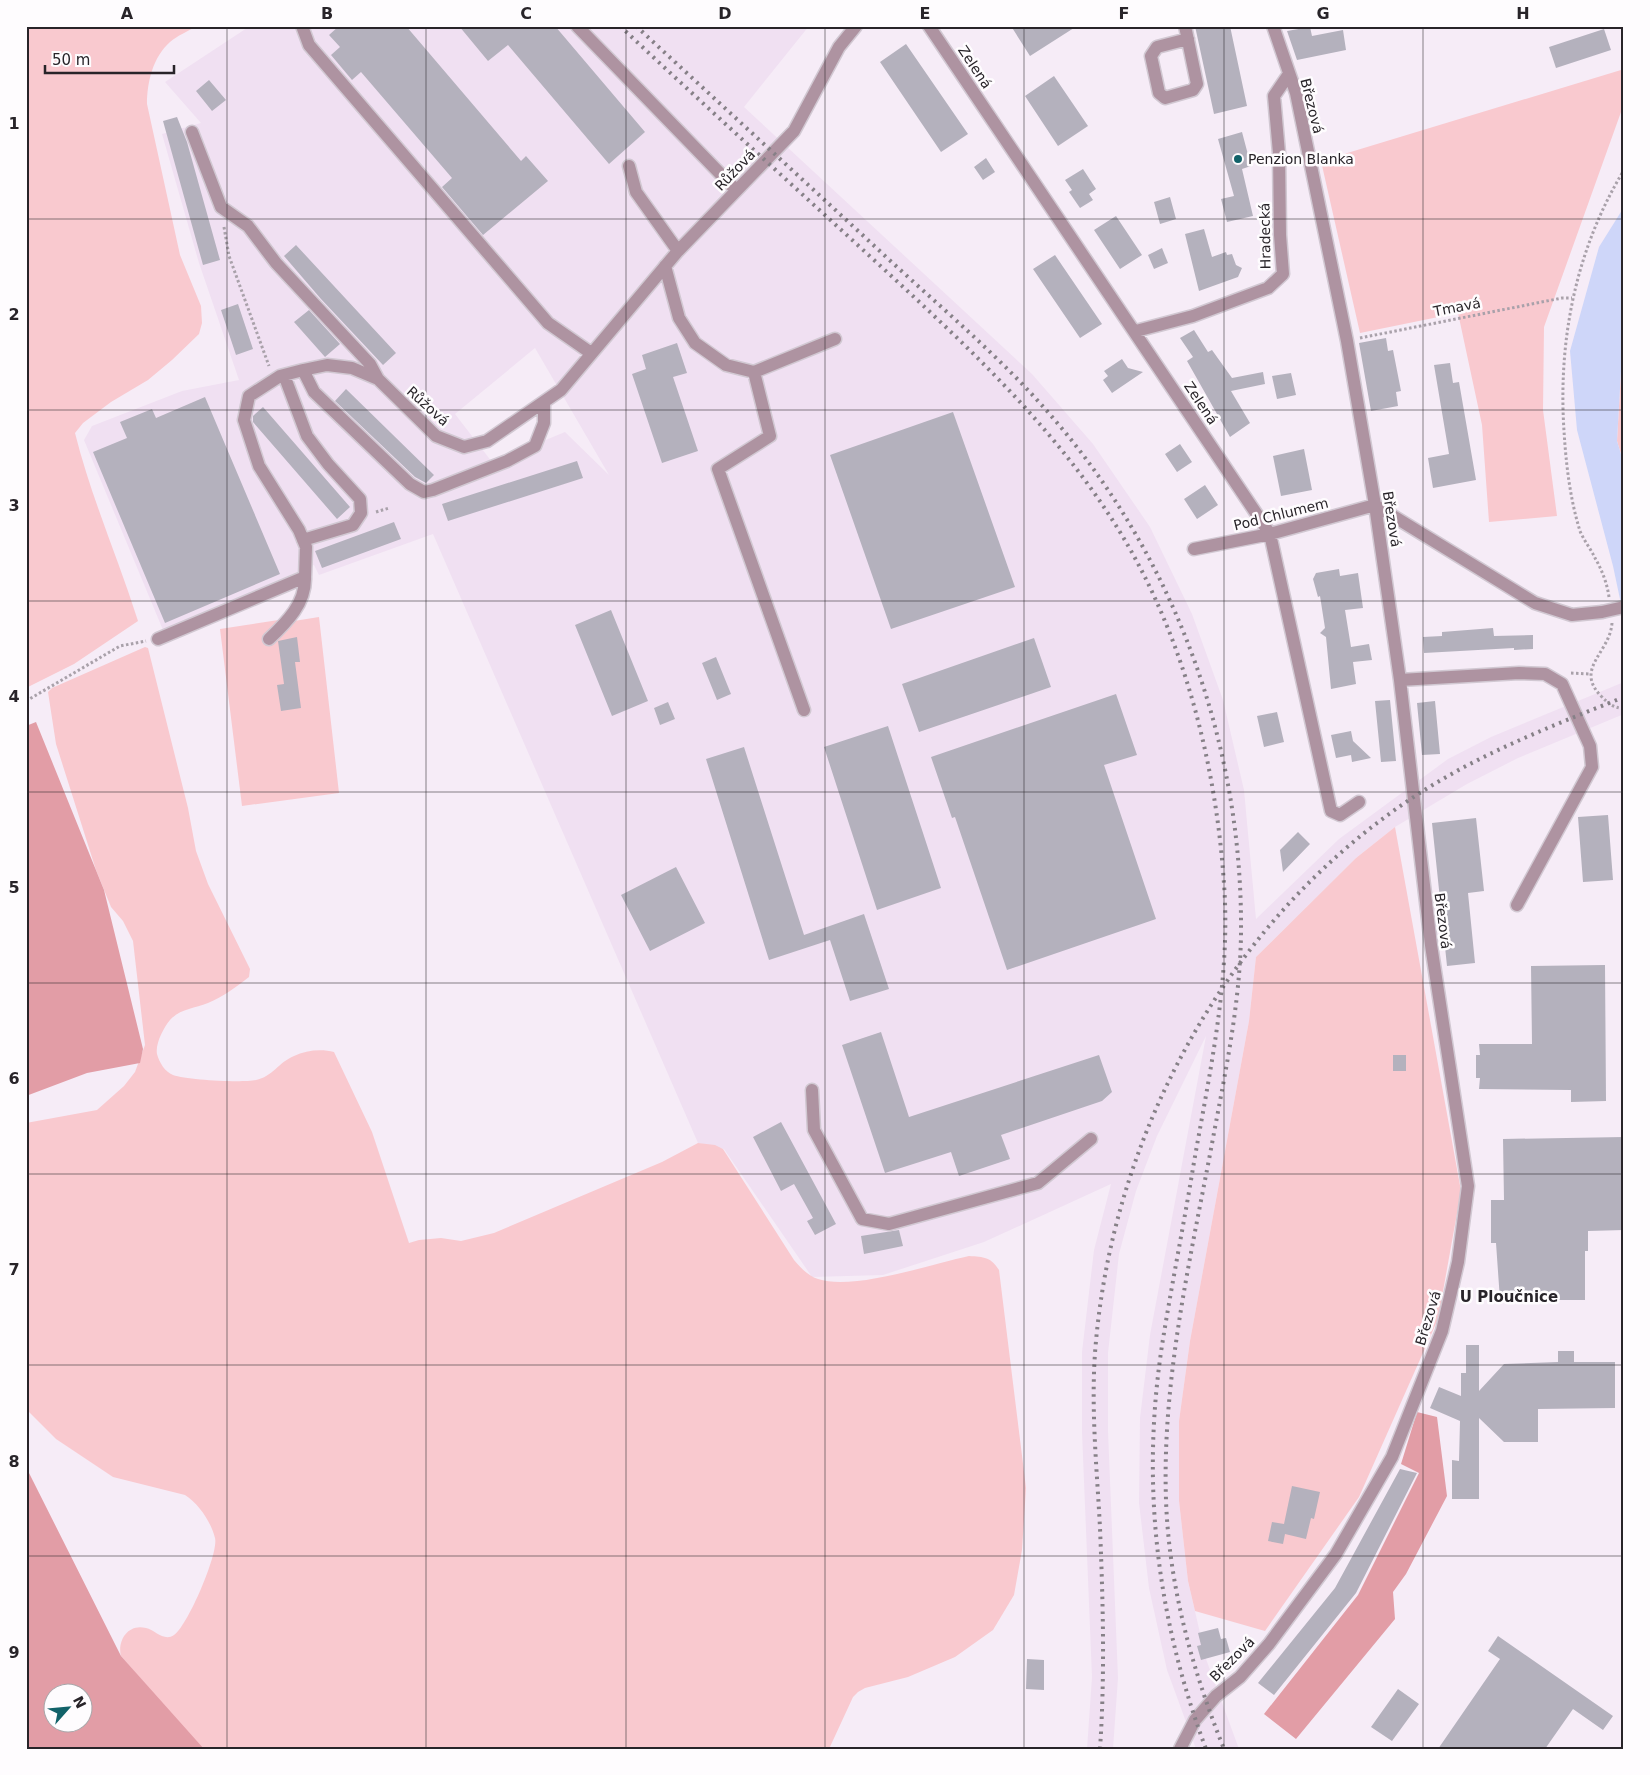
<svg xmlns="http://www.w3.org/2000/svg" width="1650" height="1775" font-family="'DejaVu Sans',sans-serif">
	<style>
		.built { fill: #f0e0f2; fill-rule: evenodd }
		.green { fill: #f9c9cf }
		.forest { fill: #e29da6; fill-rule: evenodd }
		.water { fill: #ced6f9 }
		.building { fill: #b4b1bd }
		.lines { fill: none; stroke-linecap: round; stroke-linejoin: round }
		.minor-casing { stroke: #d1c8d2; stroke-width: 15 }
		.path { stroke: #a9a1aa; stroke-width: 3; stroke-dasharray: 2.5 2.5; stroke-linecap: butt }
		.minor { stroke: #ae93a1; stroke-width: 12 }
		.rail { stroke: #868087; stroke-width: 4; stroke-dasharray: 2.5 5; stroke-linecap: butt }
		.minor-bridge-casing { stroke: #d1c8d2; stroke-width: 15; stroke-linecap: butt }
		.minor-bridge { stroke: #ae93a1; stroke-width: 12 }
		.grid { fill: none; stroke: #282429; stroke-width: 1; stroke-opacity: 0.55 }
		.poi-dot { fill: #126269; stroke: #fefcfe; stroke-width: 2 }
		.labels { text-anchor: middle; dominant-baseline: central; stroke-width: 5; stroke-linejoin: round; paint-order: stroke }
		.street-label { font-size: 14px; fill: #282429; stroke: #fefcfe }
		.poi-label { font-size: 14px; fill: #282429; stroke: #fefcfe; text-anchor: start }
		.neighbourhood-label { font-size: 15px; font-weight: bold; fill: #282429; stroke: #fefcfe }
		.neatline { fill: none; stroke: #282429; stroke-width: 2 }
		.grid-label { font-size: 16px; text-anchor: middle; font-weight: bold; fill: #282429 }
	</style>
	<rect width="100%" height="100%" fill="#f6ecf7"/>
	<path class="built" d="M250,26H809L744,107L1032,374L1093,444L1150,527L1192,614L1223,700L1244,790L1256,919L1339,839L1448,759L1491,737L1624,682V714L1518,758L1467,784L1395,827L1356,858L1256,957L1249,1021L1190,1341L1179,1421V1501L1188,1581L1206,1659L1239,1749H1196L1167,1670L1149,1588L1139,1503L1140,1418L1150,1335L1206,1036L1157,1136L1136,1191L1119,1254L1108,1353V1431L1118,1678L1113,1749H1087L1092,1677L1082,1432V1352L1094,1250L1111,1184L984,1242L883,1275L812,1277L724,1149L698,1143L433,534L319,575L314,565L163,630L84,440L92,426L182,391L239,380L199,263L162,134L201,123L165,82ZM535,348L609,475L565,432L492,462L455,414Z"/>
	<path class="green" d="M26,26H197C188,31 177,36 170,42C153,57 147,82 147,104L180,255L201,306L202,323L199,334L172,360L148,380L111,402L83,423L75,433C91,497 118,558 138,621L74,664L26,688Z
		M1621,70V112L1544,327L1543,410L1557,516L1489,522L1482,425L1458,313L1360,333L1321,161Z
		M1624,319V464L1617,441Z
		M319,617L339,793L242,806L220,629L285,619L294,621Z
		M145,647L148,648L188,808L196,851L208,884L250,969L249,977C236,987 223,997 208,1003C194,1009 181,1008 170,1020C164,1027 155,1044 157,1054C159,1062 165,1072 173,1075C187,1080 241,1083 256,1080C272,1077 279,1062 294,1056C306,1050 322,1049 334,1052L372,1132L409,1243L419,1240L441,1238L461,1241L494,1233L662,1162L698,1143L715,1145L723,1149L794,1260C801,1268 808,1276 818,1279C853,1291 932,1264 969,1256C984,1257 991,1257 999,1270L1026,1488L1022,1550L1014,1595L993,1630L955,1657L908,1677L865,1688L858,1692L853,1697L829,1749H202L121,1656C117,1641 128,1623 146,1628C155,1630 164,1642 174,1635C187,1627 219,1553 215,1538C211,1522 199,1504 185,1495L113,1477L56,1439L26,1409V1123L97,1110L124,1086L135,1072L145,1045L133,941L123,921L111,907L96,870L56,744L48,692L52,688Z
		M1395,827L1461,1191L1438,1319L1359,1497L1265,1631L1195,1611L1188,1581L1179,1501V1421L1190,1341L1249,1021L1256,957L1356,858Z"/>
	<path class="forest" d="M36,722L104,890L143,1049L140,1063L87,1073L26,1096V726Z
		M1417,1412L1437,1417L1447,1496L1406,1574L1393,1592L1395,1619L1296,1739L1264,1714L1358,1595L1419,1473L1401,1464Z
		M26,1467L121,1656L204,1749H26ZM52,1692H82V1722H52Z"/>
	<path class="water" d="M1624,207V319L1617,441L1624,464V618L1613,566L1577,430L1570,351L1599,247Z"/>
	<path class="building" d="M339,26H406L521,161L526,156L548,181L483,235L442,187L452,178L361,72L352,80L331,55L340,47L329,35Z
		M459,26H555L645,132L609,164L508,45L488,61Z
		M1011,26H1077L1030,56Z
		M1195,26H1230L1247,106L1214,114Z
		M1310,27L1312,36L1343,30L1346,50L1297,60L1287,31Z
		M1604,29L1611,50L1556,68L1549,47Z
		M906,44L968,134L941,152L880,62Z
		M1054,76L1088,126L1058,146L1025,96Z
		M209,80L226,100L212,111L196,91Z
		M177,117L187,142L220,260L203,265L163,121Z
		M1242,132L1251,166L1242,169L1253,216L1227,222L1221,199L1234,196L1218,139Z
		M986,158L995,172L983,180L974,167Z
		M1083,169L1096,189L1089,194L1093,200L1080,208L1069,192L1072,190L1065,180Z
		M1170,197L1176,219L1160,224L1154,202Z
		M1116,216L1142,255L1120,269L1094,230Z
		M1204,229L1212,257L1226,252L1227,255L1232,254L1236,265L1242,268L1238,277L1199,291L1185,234Z
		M296,245L396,353L383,365L321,299L284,256Z
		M1162,248L1168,263L1154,269L1148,255Z
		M1055,255L1102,324L1080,338L1033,269Z
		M238,304L253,349L236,355L221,310Z
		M309,310L340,344L325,357L294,322Z
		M1194,330L1208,352L1212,350L1232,378L1263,372L1265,384L1231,391L1250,423L1230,437L1187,361L1193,357L1180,338Z
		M1386,338L1388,351L1393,350L1401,391L1396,392L1398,406L1371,411L1359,343Z
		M677,343L687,373L673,377L698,451L662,463L632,374L646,369L642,355Z
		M1122,359L1128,368L1143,372L1112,393L1103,380L1108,376L1104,371Z
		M1450,363L1453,383L1459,382L1476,480L1433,488L1428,458L1449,454L1434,365Z
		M1291,373L1296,395L1277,399L1272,376Z
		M346,389L434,475L426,483L415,477L335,401Z
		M205,397L280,574L165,623L93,452L127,438L120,422L152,409L156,418Z
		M263,407L350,507L337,519L253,422V416Z
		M953,412L1015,587L891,629L830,455Z
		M1180,444L1192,462L1177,472L1165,454Z
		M1304,449L1312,490L1281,496L1273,456Z
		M577,461L583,478L448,521L442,504Z
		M1205,485L1218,505L1197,519L1184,499Z
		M394,522L401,539L322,568L315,551Z
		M1339,569L1340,576L1358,573L1363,608L1345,610L1351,647L1369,644L1372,660L1353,662L1356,684L1331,689L1326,637L1320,633L1325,628L1320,596L1318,597L1313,579L1316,573Z
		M611,610L648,701L612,716L575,625Z
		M1493,628L1494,636L1533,635V649L1514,650V648L1424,653L1423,637L1442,636V632Z
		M297,637L300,662H295L301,708L281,711L277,685L284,684L278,641Z
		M1034,638L1051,687L919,732L902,684Z
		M716,657L731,694L717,700L702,663Z
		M1116,694L1137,755L1104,765L1156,919L1007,970L955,817L952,818L931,757Z
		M1390,700L1396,761L1381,762L1375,701Z
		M1435,701L1440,754L1422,755L1417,703Z
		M668,702L675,719L660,725L654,708Z
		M1277,712L1284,742L1264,747L1257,716Z
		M888,726L941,888L877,910L824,747Z
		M1351,731L1353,741L1371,758L1352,762L1351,755L1336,758L1331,735Z
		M744,747L804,935L864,914L889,989L850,1001L830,940L769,960L706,759Z
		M1608,815L1613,880L1583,882L1578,817Z
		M1476,818L1484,891L1468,893L1475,963L1447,966L1432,823Z
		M1298,832L1310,844L1283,872L1280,850Z
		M676,867L705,923L650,951L621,895Z
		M1605,965L1606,1101L1571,1102V1090L1479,1089L1480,1078H1476V1055H1480L1479,1044H1532L1531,966Z
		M881,1032L909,1117L1099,1055L1112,1092L1102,1101L1001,1135L1010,1159L959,1176L951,1152L885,1173L842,1045Z
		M1393,1055H1406V1071H1393Z
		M781,1122L836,1224L815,1235L807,1221L813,1218L794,1184L781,1191L753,1137Z
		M1624,1137V1230L1588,1231V1251H1585V1300H1500L1496,1243H1491V1200H1504L1503,1139Z
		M899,1230L903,1246L864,1254L861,1236Z
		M1466,1345H1479V1391L1504,1364L1558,1362V1351H1574V1362H1615V1408L1538,1409V1442H1504L1479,1418V1499H1452V1460L1459,1461L1460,1421L1430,1408L1439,1387L1461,1396V1373H1466Z
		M1400,1469L1417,1473L1356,1593L1274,1695L1258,1683L1335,1588Z
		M1292,1486L1320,1492L1314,1519L1311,1518L1306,1539L1285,1534L1283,1544L1268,1541L1272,1522L1284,1524Z
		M1218,1628L1221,1639L1226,1638L1230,1652L1201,1660L1197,1646L1201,1645L1198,1633Z
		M1498,1636L1613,1716L1603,1730L1573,1709L1545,1749H1438L1500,1659L1488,1651Z
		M1027,1659L1044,1660V1690L1026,1689Z
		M1398,1689L1419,1704L1392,1741L1371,1727Z"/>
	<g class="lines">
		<g class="minor-casing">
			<path id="minor" d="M302,26L309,45L548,323L591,353
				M577,26L736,190
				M929,26L1270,534L1331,811L1340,815L1359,802
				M1185,26L1197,84L1193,90L1165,98L1159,93L1151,56L1157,47L1188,39
				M192,132L221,207L248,226L276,263L370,364L378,379
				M629,166L636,192L678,251
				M665,266L679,318L695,343L726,365L754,372L835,339
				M1136,331L1193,316L1268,288L1283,274L1280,235L1279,153L1274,96L1289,74
				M303,370L314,392L410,484L424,492L433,490L507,461L535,446L544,423V402
				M754,372L770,436L718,469L804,710
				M284,375L307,436L328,464L360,499L361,513L353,525L303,540
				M1375,505L1535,603L1572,615L1602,612
				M1194,549L1270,534L1375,505
				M158,639L305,577L306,547L299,530L259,466L244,420L249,396L280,376L303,370L327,365L352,368L378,379L436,436L464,447L487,441L561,390L678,251L794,131L839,47L856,26
				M269,639C287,622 306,603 305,577
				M1400,680L1519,673L1545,674L1562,684L1590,746L1592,767L1517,905
				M812,1090L814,1130L862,1219L889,1224L1038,1183L1091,1139
				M1180,1749L1195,1720L1216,1696L1240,1677L1269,1644L1336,1554L1392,1457L1442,1331L1458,1262L1468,1186L1431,945L1400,680L1375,505L1347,341L1296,93L1273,26"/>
		</g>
		<path class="path" d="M224,227L229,256L269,366
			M1360,338L1562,298H1572
			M376,512L389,508
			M1609,597C1607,583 1602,570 1595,558C1591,549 1584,541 1580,531C1570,499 1566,464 1564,431C1558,339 1576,249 1624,170
			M1612,623C1610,653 1574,668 1601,696C1609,704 1612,707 1624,709
			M1571,673L1590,674
			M26,701L120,646L146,641"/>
		<use href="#minor" class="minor"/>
		<path class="rail" d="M620,26C704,105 789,182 874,260C966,345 1058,429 1123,537C1185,641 1216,765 1224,884C1231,979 1209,1075 1193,1168C1184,1223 1173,1278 1164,1333C1140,1476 1155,1613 1206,1749
			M636,26C718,102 801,178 883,254C940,307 1002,358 1053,418C1176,560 1243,747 1241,934C1240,1007 1224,1078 1211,1149C1189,1265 1162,1382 1166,1500C1169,1586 1192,1669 1224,1749
			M1100,1749C1105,1675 1103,1602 1100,1528C1097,1470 1091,1412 1095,1353C1112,1124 1240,898 1441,780C1499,746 1562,722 1624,697"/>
		<g class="minor-bridge-casing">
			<path id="minor-bridge" d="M1602,612L1624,607"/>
		</g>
		<use href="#minor-bridge" class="minor-bridge"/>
	</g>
	<path class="grid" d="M227,26V1749M426,26V1749M626,26V1749M825,26V1749M1024,26V1749M1224,26V1749M1423,26V1749M26,219H1624M26,410H1624M26,601H1624M26,792H1624M26,983H1624M26,1174H1624M26,1365H1624M26,1556H1624"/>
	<circle class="poi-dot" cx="1238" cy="159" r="5"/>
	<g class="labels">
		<g class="street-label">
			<text transform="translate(975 67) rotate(56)">Zelená</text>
			<text transform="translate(1312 106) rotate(76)">Březová</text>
			<text transform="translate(735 170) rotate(-46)">Růžová</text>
			<text transform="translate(1265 236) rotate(-91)">Hradecká</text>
			<text transform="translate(1457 307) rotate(-11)">Tmavá</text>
			<text transform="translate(1201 403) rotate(56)">Zelená</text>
			<text transform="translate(428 406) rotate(42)">Růžová</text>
			<text transform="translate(1281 514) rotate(-14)">Pod Chlumem</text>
			<text transform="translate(1392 519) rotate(81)">Březová</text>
			<text transform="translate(1443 921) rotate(83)">Březová</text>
			<text transform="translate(1428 1318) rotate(-73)">Březová</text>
			<text transform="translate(1232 1659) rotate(-45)">Březová</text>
		</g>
		<g class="poi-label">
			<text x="1248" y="159">Penzion Blanka</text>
		</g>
		<g class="neighbourhood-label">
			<text x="1509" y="1297">U Ploučnice</text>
		</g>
	</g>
	<rect width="1650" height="1775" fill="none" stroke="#fefcfe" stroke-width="55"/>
	<g transform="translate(68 1708) rotate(63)"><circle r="24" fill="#fefcfe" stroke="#a8a6a9"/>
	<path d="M0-4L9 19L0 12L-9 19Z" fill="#126269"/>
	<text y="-8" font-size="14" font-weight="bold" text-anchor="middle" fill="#282429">N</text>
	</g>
	<path d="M45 65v8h129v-8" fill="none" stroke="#282429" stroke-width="2.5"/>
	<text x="52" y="65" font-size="15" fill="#282429" stroke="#fefcfe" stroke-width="4" paint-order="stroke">50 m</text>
	<rect x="28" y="28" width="1594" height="1720" class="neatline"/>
	<g class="grid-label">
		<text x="127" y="19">A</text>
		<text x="327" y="19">B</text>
		<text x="526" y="19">C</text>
		<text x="725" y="19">D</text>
		<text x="925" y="19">E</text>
		<text x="1124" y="19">F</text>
		<text x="1323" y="19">G</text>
		<text x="1523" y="19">H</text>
		<text x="14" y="129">1</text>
		<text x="14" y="320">2</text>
		<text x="14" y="511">3</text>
		<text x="14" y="702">4</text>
		<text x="14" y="893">5</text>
		<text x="14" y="1084">6</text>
		<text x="14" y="1275">7</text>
		<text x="14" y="1467">8</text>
		<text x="14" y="1658">9</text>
	</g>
</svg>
